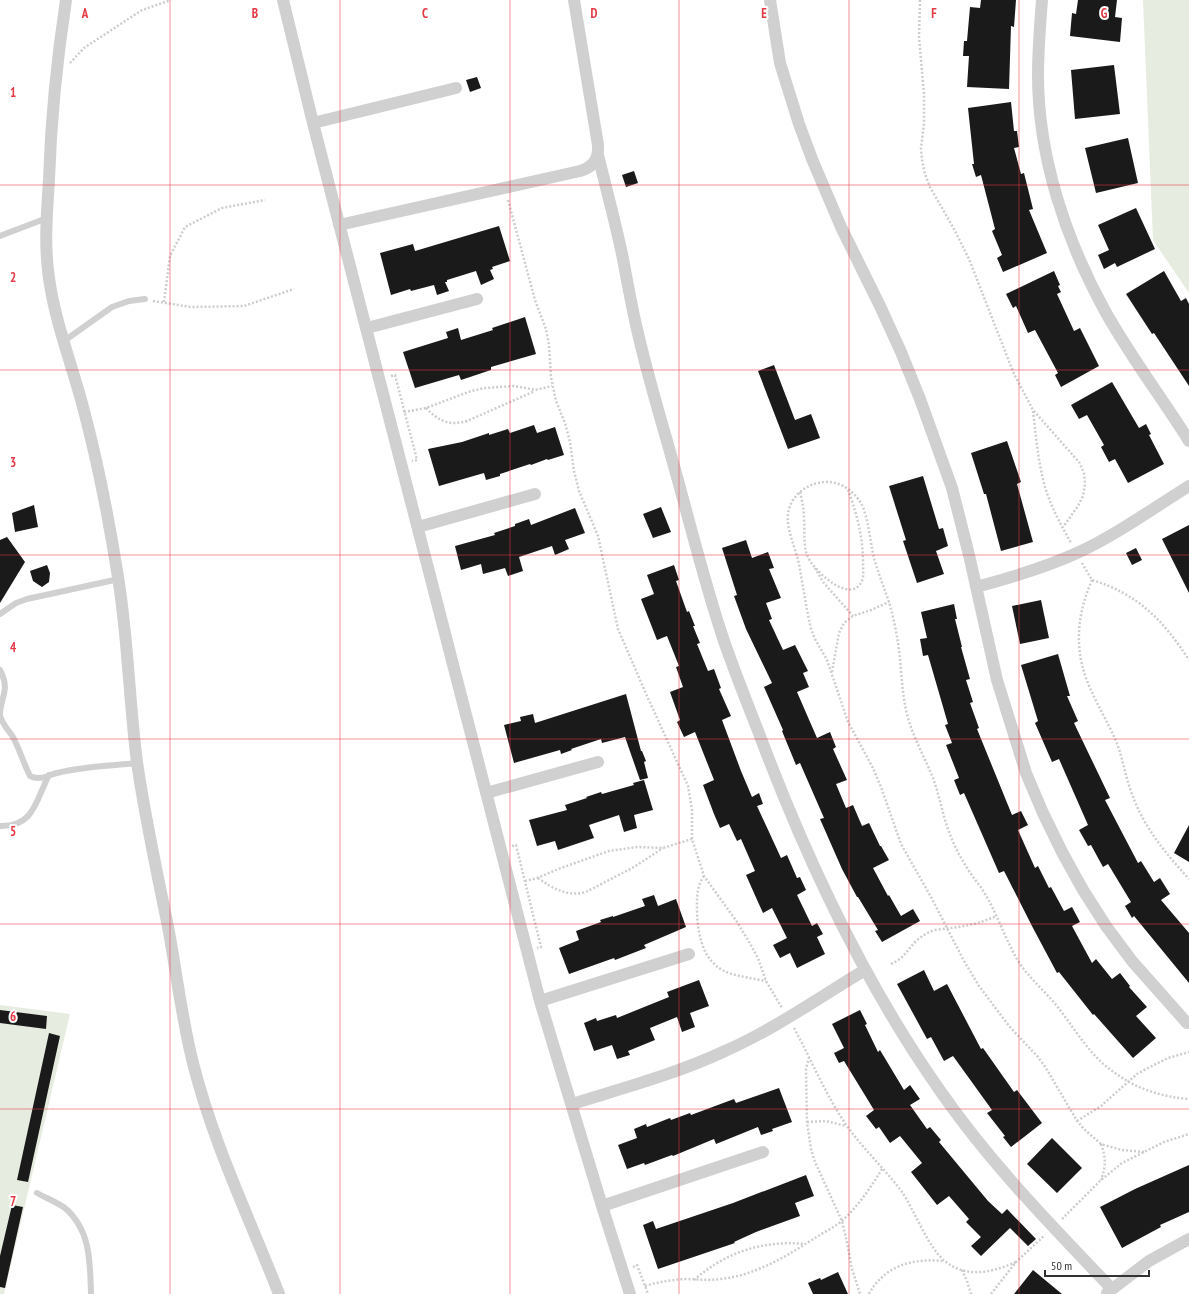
<svg xmlns="http://www.w3.org/2000/svg" width="1189" height="1294" font-family="'PT Sans Narrow',sans-serif">
	<style>
		.green { fill: #e6ecdf }
		.building { fill: #1a1a1a }
		.lines { fill: none; stroke-linecap: round; stroke-linejoin: round }
		.path { stroke: #cdcdcd; stroke-width: 2.5; stroke-dasharray: 2 2; stroke-linecap: butt }
		.service { stroke: #d0d0d0; stroke-width: 6 }
		.minor { stroke: #d0d0d0; stroke-width: 12 }
		.grid { fill: none; stroke: #e63946; stroke-width: 1; stroke-opacity: 0.55 }
		.grid-label { font-size: 13px; text-anchor: middle; font-weight: bold; fill: #e63946; stroke: #fff; stroke-width: 4; stroke-linejoin: round; paint-order: stroke }
	</style>
	<rect width="100%" height="100%" fill="#fff"/>
	<path class="green" d="M1143,0H1189V293L1153,240Z
		M0,1005L70,1014L4,1294H0Z"/>
	<path class="building" d="M981,0H1016L1014,27L1011,26L1009,89L967,87L969,56H963L964,41H967L970,7L980,8Z
		M1078,0H1117L1115,17L1122,18L1120,42L1070,36L1072,13L1076,14Z
		M1114,65L1120,114L1075,119L1071,70Z
		M477,77L481,88L470,92L466,80Z
		M1011,102L1014,131H1017L1019,147L1014,148L1021,174L1024,173L1033,209L1029,210L1047,253L1003,272L997,258L1002,255L992,231L995,229L981,175L976,177L972,164H974L968,108Z
		M1128,138L1138,183L1096,193L1085,148Z
		M634,171L638,183L626,187L622,175Z
		M1136,208L1155,249L1117,267L1115,263L1104,269L1098,255L1109,250L1098,225Z
		M499,226L510,261L492,267L493,269L490,270L494,279L481,285L476,271L447,280V282H445L449,291L437,295L434,285L411,291L410,289L391,295L380,253L413,244L415,251Z
		M1054,271L1060,285L1058,286L1061,292L1057,294L1074,331L1080,328L1099,366L1061,387L1055,375L1058,373L1035,330L1028,333L1016,306L1013,308L1006,294Z
		M1164,271L1181,301L1186,298L1189,304V386L1154,333L1152,334L1126,294Z
		M525,317L536,354L491,367V370L461,380L459,375L415,388L403,352L448,338L446,332L458,328L461,340L493,330L492,328Z
		M774,365L795,420L811,414L820,438L788,449L758,371Z
		M1112,382L1139,428L1146,424L1151,434L1149,435L1164,464L1128,483L1115,459L1109,462L1101,447L1104,445L1087,415L1079,419L1071,405Z
		M534,425L537,433L555,427L564,455L548,460L547,459L531,465L530,464L500,474V476L486,480L484,473L439,486L428,449L462,442L489,433V435L508,429L510,433Z
		M1007,441L1021,482L1017,484L1033,542L1001,551L986,494H984L971,453Z
		M923,476L939,529L943,528L948,546L936,551L944,574L917,583L903,541L906,540L889,486Z
		M34,505L38,527L15,532L12,513Z
		M661,507L671,532L653,538L643,514Z
		M575,508L585,533L565,540L569,549L555,555L552,546L519,557L523,571L508,576L505,568L483,574L481,564L461,570L455,546L495,535L494,533L515,526V524L529,519L531,525Z
		M1189,525V593L1162,539Z
		M7,537L25,562L0,603V540Z
		M746,540L752,558L768,552L774,568L769,569L781,598L766,603L772,619L769,620L783,650L795,645L808,671L803,673L809,687L797,692L817,738L830,732L836,747L833,749L847,780L836,784L846,808L853,805L862,826L869,823L880,846H881L889,860L873,868L888,896L889,895L901,916L913,909L920,921L882,942L875,931L878,930L858,897H857L842,869L820,819L824,818L800,763L796,765L782,731L783,730L764,687L772,683L746,629L734,596L737,595L722,548Z
		M1136,548L1142,560L1132,565L1126,553Z
		M47,565L50,573L49,582L42,587L33,581L30,571Z
		M674,565L679,580L676,581L687,612L689,611L695,626H693L700,643L697,644L708,671L714,669L721,688L719,689L731,716L722,720L741,771L752,797L759,793L763,804L757,806L781,858L787,855L797,878L800,877L806,890L797,895L812,926L817,923L823,934L817,937L825,954L797,968L790,953L780,958L773,945L787,938L772,908L763,913L758,902L746,875L755,871L741,839L737,841L729,824L720,828L714,814L703,785L714,780L695,732L684,737L677,722L680,720L670,692L683,687L676,667L679,666L667,636L657,640L641,599L654,594L647,575Z
		M1041,600L1049,638L1020,644L1012,606Z
		M954,604L957,619H955L962,647H961L970,679L966,680L973,702L970,703L979,728L977,729L1012,815L1021,811L1028,825L1018,830L1035,868L1038,866L1049,888L1051,887L1064,911L1072,907L1080,922L1072,926L1092,963L1096,959L1112,979L1120,973L1130,986L1129,987L1147,1007L1136,1016L1156,1038L1133,1058L1094,1014L1093,1015L1059,972L1057,973L1033,928L1004,871L999,873L964,793L960,795L954,780L959,778L946,745L952,743L945,725L948,724L928,655L923,656L920,639L927,638L921,612Z
		M1058,654L1070,696H1067L1078,721L1074,723L1110,798L1105,800L1138,863L1141,861L1154,882L1160,878L1170,894L1161,900L1189,933V983L1134,916L1132,918L1125,906L1131,902L1108,864L1103,867L1091,845L1088,846L1079,830L1088,825L1059,759L1052,762L1035,723L1038,721L1021,665Z
		M626,694L641,751H642L646,761L644,762L648,778L640,780L625,737L602,743L601,739L571,749L572,750L561,754L560,750L514,763L504,725L521,721L520,717L533,714L535,723Z
		M644,780L653,810L634,815L637,828L624,832L619,815L589,825L594,838L558,850L555,841L537,846L529,820L567,810L565,805L587,798L586,797L601,792L602,794L634,785L633,783Z
		M1189,825V862L1174,853Z
		M654,895L658,906L676,899L686,927L644,945L646,948L615,960L614,958L569,974L559,948L579,940L576,931L601,922L600,920L613,916V917L645,906L642,899Z
		M924,970L934,991L947,984L981,1049L983,1048L1014,1092L1017,1090L1042,1123L1011,1147L1003,1137L1005,1136L987,1113L992,1110L953,1056L944,1061L931,1037L927,1039L897,984Z
		M699,980L709,1006L690,1013L695,1027L682,1032L677,1017L650,1028L655,1040L628,1051L630,1055L617,1059L612,1045L594,1051L584,1023L596,1018L597,1021L616,1015L617,1018L669,997L667,992Z
		M0,1010L47,1016L46,1029L0,1023Z
		M860,1010L867,1024L865,1025L878,1052L880,1050L904,1090L910,1085L920,1099L910,1105L927,1129L930,1127L941,1140L939,1142L988,1201L1002,1214L1007,1209L1036,1239L1028,1246L1010,1228L981,1256L971,1246L981,1237L966,1222L969,1219L949,1196L937,1205L911,1172L922,1163L900,1136L890,1143L879,1127L876,1129L866,1116L874,1110L844,1061L839,1063L834,1053L844,1048L832,1024Z
		M49,1033L60,1036L28,1182L17,1180Z
		M779,1088L792,1122L772,1129L773,1131L761,1135L758,1127L716,1144L714,1139L673,1156L672,1155L645,1165L644,1163L627,1169L618,1145L637,1138L634,1129L646,1124L647,1127L670,1118L671,1120L690,1113L691,1115L734,1099L736,1103Z
		M1052,1138L1082,1168L1057,1193L1027,1164Z
		M1189,1165V1212L1160,1225L1161,1227L1122,1248L1100,1207L1135,1189Z
		M806,1175L814,1196L795,1203L800,1216L756,1232L734,1242L735,1243L658,1269L643,1225L653,1221L656,1229L733,1203Z
		M12,1205L23,1207L5,1288L0,1287V1256Z
		M1033,1270L1062,1294H1014Z
		M838,1272L848,1294H813L808,1283L820,1278L821,1280Z"/>
	<g class="lines">
		<path class="path" d="M920,0L919,37L924,94V124L921,148L922,160L925,174L930,187L954,229L969,259L1014,374L1033,410L1079,462L1084,473L1085,484L1083,496L1078,506L1063,527
			M70,63L84,48L142,10L171,0
			M508,200L535,300L546,329L549,345L551,377L556,401L565,423L570,442L574,471L579,491L598,536L618,629L647,696L688,786L692,810V839L704,876L737,922L748,940L758,958L766,981L782,1008
			M153,301L191,307L244,306L294,289
			M164,302L170,256L185,227L222,208L265,200
			M391,376L395,375L417,460L412,461
			M426,408C439,421 448,426 467,421L535,391
			M1033,411C1036,436 1038,462 1045,487C1051,507 1061,525 1071,543
			M404,412L426,408L471,391L485,388L513,386L526,388L535,390L552,386
			M800,492C802,500 804,509 804,519C805,531 803,543 807,555C812,569 850,606 862,581C864,576 863,569 863,563C863,537 857,514 848,490
			M1082,563L1092,580C1138,594 1163,620 1189,660
			M815,568L823,582L853,616
			M1092,580C1078,612 1074,645 1086,678C1094,700 1107,720 1116,741C1123,758 1125,776 1132,794C1143,826 1166,854 1189,879
			M832,672L839,633L844,623L853,616L871,610L889,602
			M512,846L516,845L541,947L537,948
			M704,876C696,887 697,899 697,912C698,938 704,966 732,974C743,977 755,979 766,981
			M538,878C553,889 568,897 586,892L634,867L663,848
			M525,881L537,878L561,868L609,851L637,847L663,848L692,839
			M891,964C905,958 907,950 916,941C922,936 928,932 935,930C958,927 975,926 996,916
			M794,1028C812,1061 826,1096 847,1126C864,1150 885,1169 902,1192C915,1211 928,1248 945,1261C966,1279 994,1272 1016,1262
			M809,1057L806,1069L807,1122L811,1149L815,1162L842,1221L846,1238L852,1269L860,1294
			M1077,1121L1101,1106L1137,1074L1148,1068L1168,1058L1189,1052
			M807,1122L826,1121L846,1126
			M1101,1144C1106,1157 1106,1167 1101,1180
			M1144,1152L1122,1150L1101,1144L1084,1129L1077,1121L1046,1068L1038,1057L1009,1026L979,986L964,961L931,897L901,844L881,787L873,768L848,722L827,660L815,639L811,629C806,607 803,586 799,564C794,540 777,515 798,494C806,486 816,482 827,482C843,482 856,493 863,507C869,523 870,541 874,558C878,573 884,587 889,602C893,615 896,630 898,643C902,668 901,693 908,718C914,739 925,758 933,778C940,797 943,818 951,837C956,850 963,862 971,874C974,879 978,883 982,889C997,912 1005,940 1020,964C1032,981 1048,994 1060,1010C1077,1032 1091,1057 1115,1073C1137,1089 1162,1097 1189,1099
			M1062,1219L1101,1180L1122,1163L1164,1142L1189,1134
			M633,1267L637,1265L648,1294
			M962,1270L967,1281L971,1294
			M694,1280C726,1252 763,1240 805,1244
			M645,1286C658,1282 671,1280 684,1279C697,1279 708,1281 721,1279C756,1275 785,1257 815,1238C824,1232 835,1227 843,1220C859,1205 871,1187 882,1169
			M869,1294C885,1265 913,1258 944,1261
			M991,1294L1016,1262L1045,1235"/>
		<path class="service" d="M0,236L47,218
			M64,341L112,307L129,301L145,299
			M0,614L16,603L27,599L119,579
			M0,670C11,691 0,697 0,715C2,725 10,731 14,739C20,751 24,764 30,776C40,781 48,775 57,773C83,766 111,766 137,763
			M0,826C35,827 36,799 49,775
			M37,1193C46,1198 57,1202 65,1208C91,1230 90,1263 91,1294"/>
		<path class="minor" d="M66,0C57,59 51,119 49,179C47,212 44,245 49,278C55,322 72,365 83,407C98,463 109,520 118,577C128,638 129,700 137,762C145,819 158,876 169,932C177,976 182,1020 193,1063C213,1143 249,1217 279,1294
			M283,0L313,123L540,1001L602,1206L630,1294
			M770,0L780,63L799,124L812,159L841,227L880,306L901,352L920,399L952,488L969,555L997,680L1026,773L1043,813L1062,852L1083,890L1106,926L1132,961L1187,1023
			M1042,0C1040,25 1038,50 1038,75C1038,157 1066,240 1105,311C1130,356 1162,398 1189,441
			M313,123L456,88
			M598,155C606,188 615,221 622,254C627,279 631,304 637,329C649,383 666,435 680,488C694,539 707,591 724,641C735,673 748,705 760,736C807,861 864,983 941,1092C991,1164 1052,1226 1112,1289
			M339,225L580,171C593,167 599,159 598,145L574,0
			M367,328L477,299
			M418,527L535,494
			M976,587C1010,578 1044,568 1077,553C1116,535 1152,509 1189,486
			M486,793L598,762
			M540,1001L689,954
			M572,1104C623,1088 676,1074 725,1051C773,1030 820,997 865,970
			M602,1206L763,1152
			M1107,1293L1149,1261L1189,1239"/>
	</g>
	<path class="grid" d="M170,0V1294M340,0V1294M510,0V1294M679,0V1294M849,0V1294M1019,0V1294M0,185H1189M0,370H1189M0,555H1189M0,739H1189M0,924H1189M0,1109H1189"/>
	<g class="grid-label">
		<text x="85" y="18">A</text>
		<text x="255" y="18">B</text>
		<text x="425" y="18">C</text>
		<text x="594" y="18">D</text>
		<text x="764" y="18">E</text>
		<text x="934" y="18">F</text>
		<text x="1104" y="18">G</text>
		<text x="13" y="97">1</text>
		<text x="13" y="282">2</text>
		<text x="13" y="467">3</text>
		<text x="13" y="652">4</text>
		<text x="13" y="836">5</text>
		<text x="13" y="1021">6</text>
		<text x="13" y="1206">7</text>
	</g>
	<path d="M1045 1270v6h104v-6" fill="none" stroke="#333333" stroke-width="2"/>
	<text x="1051" y="1270" font-size="12" fill="#333333" stroke="#ffffff" stroke-width="3" paint-order="stroke">50 m</text>
</svg>
